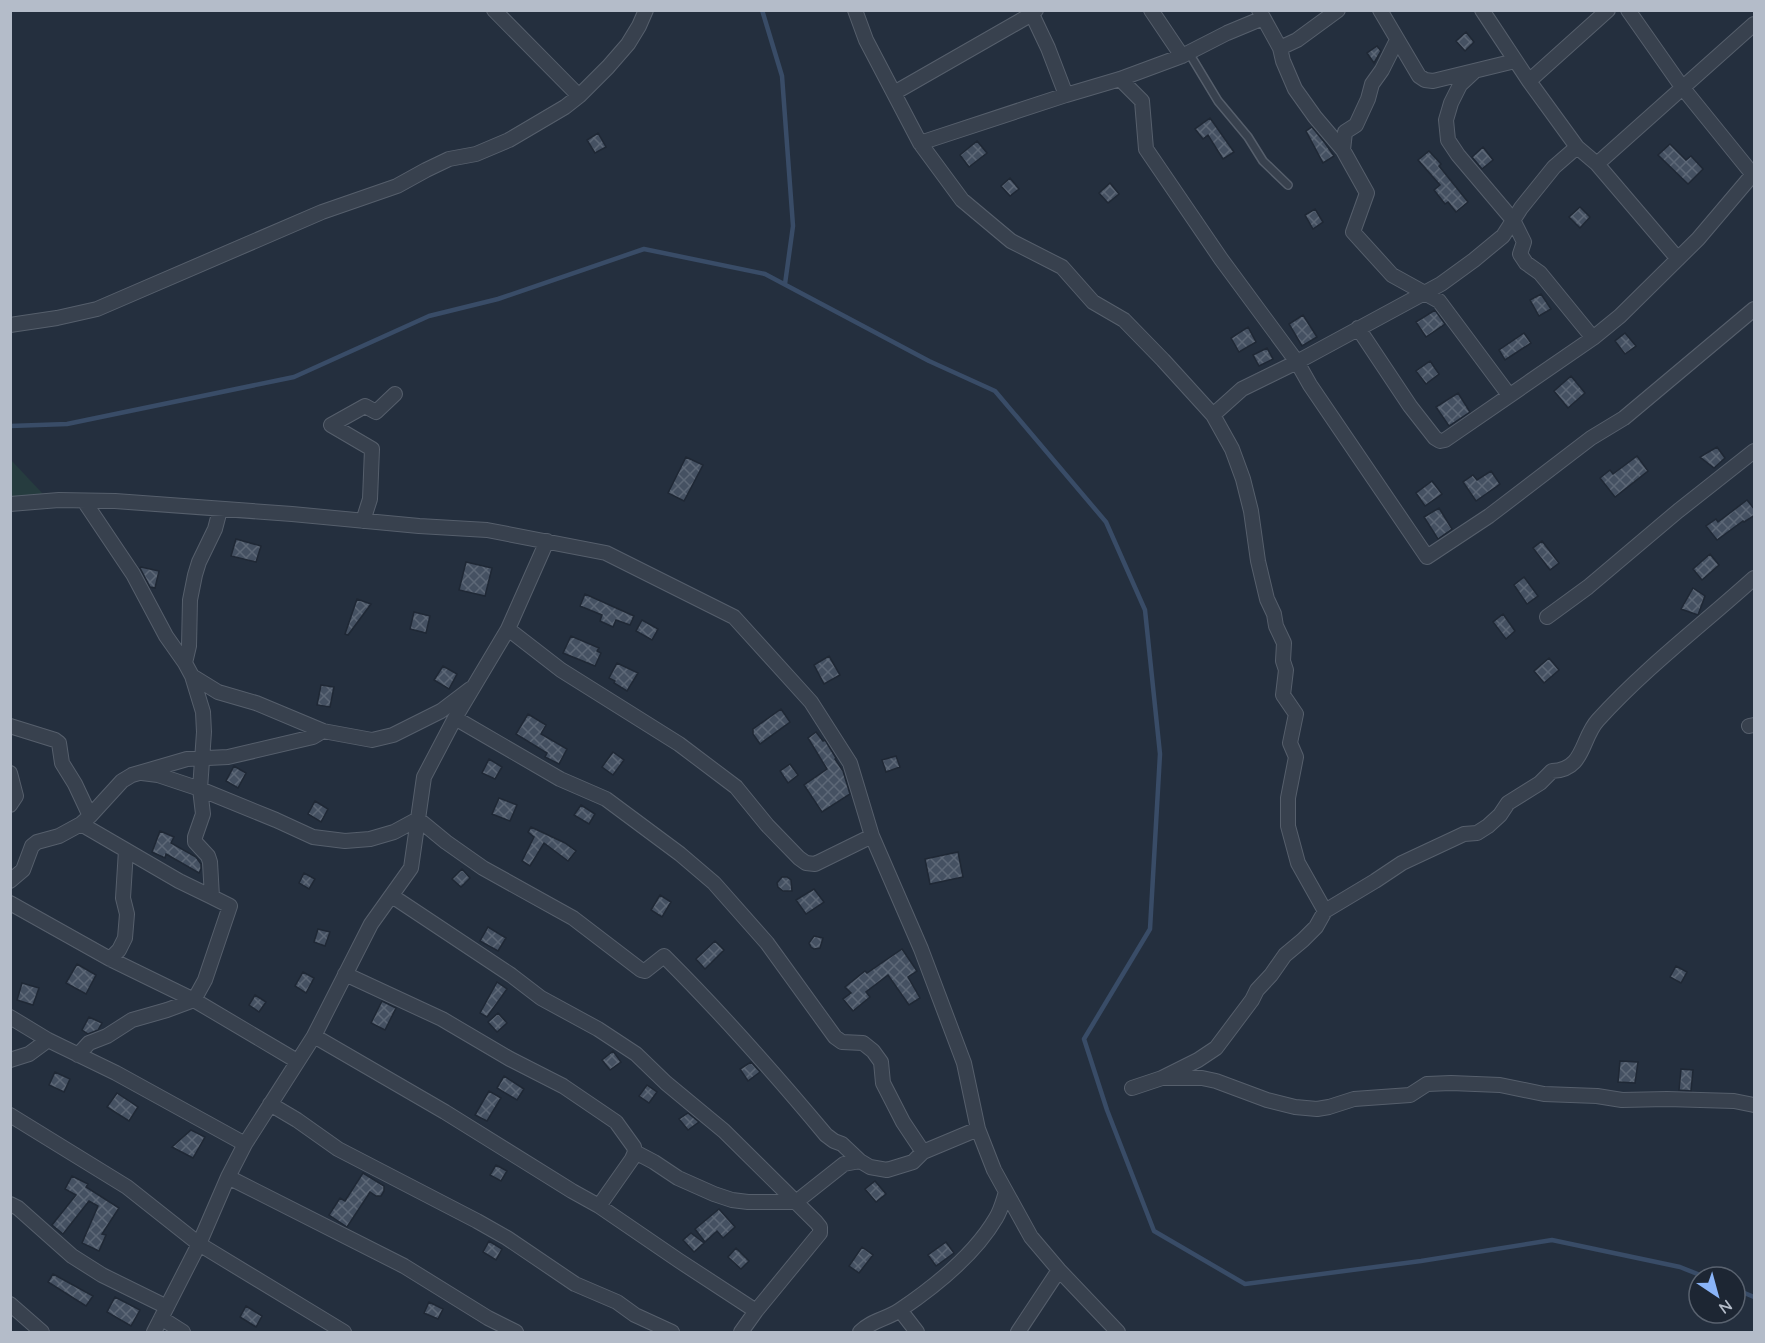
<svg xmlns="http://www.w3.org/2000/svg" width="1765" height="1343" font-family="Quicksand,sans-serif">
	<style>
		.green { fill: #263c3f }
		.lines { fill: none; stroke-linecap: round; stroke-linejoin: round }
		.stream { stroke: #394c67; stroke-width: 4.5 }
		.building { fill: url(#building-cross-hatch); stroke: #1f2835; stroke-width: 1.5 }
		.lane-casing { stroke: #565f6c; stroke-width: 10 }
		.street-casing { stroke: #565f6c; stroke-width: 16 }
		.lane { stroke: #38414e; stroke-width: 7 }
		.street { stroke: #38414e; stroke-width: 14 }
	</style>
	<defs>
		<pattern id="building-cross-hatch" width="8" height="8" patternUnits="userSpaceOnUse" patternTransform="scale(1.5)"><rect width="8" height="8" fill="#455162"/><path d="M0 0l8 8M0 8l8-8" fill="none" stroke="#5d6877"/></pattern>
	</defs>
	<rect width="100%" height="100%" fill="#242f3e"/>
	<path class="green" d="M11,460L43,494L11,506Z"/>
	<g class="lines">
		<path class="stream" d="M762,10L782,76L793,226L785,284
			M10,426L67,424L294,377L429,316L498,299L644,249L765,274L929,361L995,391L1106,522L1145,610L1160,754L1150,929L1084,1039L1107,1110L1154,1231L1245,1284L1421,1261L1552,1240L1680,1267L1705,1277
			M1735,1289L1754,1297"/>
	</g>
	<path class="building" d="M1466,32L1474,42L1465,51L1456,41Z
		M1377,46L1381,51L1374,63L1367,53Z
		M1210,118L1234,152L1223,159L1208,135L1203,139L1195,129Z
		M1312,127L1325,143L1334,156L1323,163L1306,131Z
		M598,133L606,147L595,153L587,140Z
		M977,141L987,153L969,167L960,155Z
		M1670,144L1686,160L1691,156L1703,169L1688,184L1658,155Z
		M1483,147L1493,160L1482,169L1472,157Z
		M1429,151L1441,164L1439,166L1468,202L1456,212L1448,202L1445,204L1434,190L1440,185L1418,160Z
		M1010,178L1019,189L1010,196L1001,186Z
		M1110,183L1119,194L1108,203L1099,193Z
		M1580,207L1590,217L1580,228L1569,217Z
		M1315,209L1323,222L1313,229L1305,215Z
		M1541,294L1551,309L1539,316L1530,300Z
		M1435,310L1445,324L1426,337L1416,322Z
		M1303,315L1317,337L1302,346L1289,324Z
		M1248,327L1256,342L1239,352L1231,338Z
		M1524,333L1531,343L1505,360L1499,350Z
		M1625,333L1636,346L1625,354L1615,341Z
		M1267,348L1273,359L1259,366L1253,355Z
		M1430,361L1439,374L1426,384L1416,371Z
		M1571,376L1585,393L1568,408L1554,391Z
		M1458,393L1470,412L1449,426L1436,407Z
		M1717,447L1725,458L1714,468L1700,457Z
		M1637,456L1648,471L1615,497L1600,478L1610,470L1613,474Z
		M686,457L703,465L684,501L668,493Z
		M1491,471L1500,484L1476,501L1463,482L1473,475L1477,480Z
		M1432,481L1442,494L1425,506L1416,493Z
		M1747,500L1755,510V515L1744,522L1743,521L1717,540L1706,526L1716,519L1718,522Z
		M1439,508L1452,529L1438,539L1424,517Z
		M236,539L261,546L256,562L231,556Z
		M1542,541L1559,563L1550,570L1533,548Z
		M1710,554L1719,565L1702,580L1693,569Z
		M466,562L492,568L485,596L459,590Z
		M141,567L159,571L155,588L150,587L140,568Z
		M1524,577L1538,596L1527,604L1514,585Z
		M1693,588L1705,596L1698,615L1681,609Z
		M585,594L634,616L630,625L616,620L613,627L600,621L602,615L580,606Z
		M357,599L371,604L348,635L345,634Z
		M414,612L430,616L426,633L410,629Z
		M1503,614L1515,631L1506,639L1493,622Z
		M642,620L658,629L652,640L636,631Z
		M571,636L599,648L597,651L601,653L595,666L563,653Z
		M829,656L840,675L824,684L814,665Z
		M1549,658L1559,670L1544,683L1534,671Z
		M617,663L638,673L627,691L614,683L615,681L609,678Z
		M443,666L457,674L449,689L434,680Z
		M321,685L334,687L330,707L317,705Z
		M781,709L790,722L760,744L753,734V729Z
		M528,714L546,725L541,734L567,749L559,764L545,757L547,753L516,734Z
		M816,732L823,741L825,740L836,758L835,759L843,771L850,794L822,812L804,785L827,769L808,738Z
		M613,752L624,760L613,775L602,767Z
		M896,756L900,767L886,772L882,760Z
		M489,759L502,767L495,779L482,773Z
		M790,764L798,775L788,783L780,771Z
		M234,766L246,773L238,788L226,781Z
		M499,798L517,805L510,821L492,814Z
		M315,801L328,809L321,822L308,814Z
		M581,805L595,814L589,824L574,815Z
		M531,827L565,843L576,851L568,861L544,843L530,866L522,861L534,837L528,832Z
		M160,831L174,837L171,843L196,857L201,864V869L199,873L166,854L165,858L152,852Z
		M958,852L963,877L930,884L925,859Z
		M462,869L470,878L461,887L452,879Z
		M304,873L315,879L309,889L299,883Z
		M782,877H787L791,880L792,891H783L778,887L777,883Z
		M814,889L824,902L806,914L796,900Z
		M660,895L671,902L662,917L651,910Z
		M488,927L506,938L498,951L480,941Z
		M318,929L330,932L325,946L314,942Z
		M814,936L823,938L820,948L814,949L811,947L809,943Z
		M715,941L724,950L705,969L696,959Z
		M902,949L917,971L908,977L920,998L909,1005L888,975L866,992L870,997L853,1011L843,999L851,993L845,987L865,971L867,973Z
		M77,964L96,975L86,994L66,983Z
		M1676,966L1687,972L1681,983L1670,977Z
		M303,972L314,978L306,993L295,986Z
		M497,982L507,989L487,1017L480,1013Z
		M22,983L39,988L33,1005L17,1000Z
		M255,995L266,1002L259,1012L249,1005Z
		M382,1001L396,1008L385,1030L371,1023Z
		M498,1013L507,1023L497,1032L488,1022Z
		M89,1017L102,1023L98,1030L88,1034L82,1030Z
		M613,1051L621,1062L610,1070L602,1060Z
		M1620,1061L1638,1062L1635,1083L1618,1082Z
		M751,1062L760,1072L748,1081L740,1069Z
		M1681,1069L1693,1070L1691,1091L1679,1090Z
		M55,1072L70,1079L64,1092L49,1085Z
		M504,1076L524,1089L517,1100L497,1088Z
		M647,1085L657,1092L649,1103L639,1096Z
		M489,1091L501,1098L487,1121L475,1115Z
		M117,1093L138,1107L129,1121L107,1107Z
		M688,1113L699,1122L688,1130L679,1119Z
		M191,1130L205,1137L193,1158L172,1147Z
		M496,1165L507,1171L501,1181L490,1175Z
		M363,1173L384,1186V1191L381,1196H376L370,1192L347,1227L329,1215L340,1198L345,1201Z
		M72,1176L88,1184L86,1187L119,1208L102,1234L106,1235L99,1251L82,1243L98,1206L89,1201L63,1234L52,1225L76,1195L65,1189Z
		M875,1181L886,1194L876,1202L865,1189Z
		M719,1209L735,1227L723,1238L717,1231L705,1242L695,1229Z
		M691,1233L704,1243L694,1252L683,1240Z
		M489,1241L502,1249L496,1260L483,1252Z
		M946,1242L954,1253L936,1266L928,1255Z
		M862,1247L873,1255L859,1273L849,1266Z
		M736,1248L749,1261L741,1269L728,1257Z
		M53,1274L93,1296L86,1306L48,1282Z
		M115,1297L140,1310L131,1326L107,1312Z
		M429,1302L443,1309L438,1319L424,1313Z
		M246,1306L262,1316L256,1327L240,1317Z"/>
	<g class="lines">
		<g class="lane-casing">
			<path id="lane" d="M1189,53L1218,101L1248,137L1263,161L1288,185"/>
		</g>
		<g class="street-casing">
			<path id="street" d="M494,10L579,96
				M855,10L866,40L920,143L962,200L1011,241L1062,267L1093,302L1124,320L1163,360L1213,415L1232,449L1243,479L1251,511L1258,561L1267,599L1274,614L1276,626L1284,643L1283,661L1286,670L1283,695L1296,714L1290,743L1296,757L1288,798V826L1298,863L1325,911
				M1030,10L1048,48L1066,95
				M1151,10L1182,56
				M1259,10L1280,48L1283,61L1295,89L1315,117L1343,150L1367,193L1353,232L1392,275L1439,301L1509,395
				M1380,10L1419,76L1425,80L1433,81L1515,61
				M1482,10L1529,81L1577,147L1597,164L1678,259
				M1628,10L1682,87L1754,176
				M1280,48L1297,40L1338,10
				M1475,71L1460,85L1451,103L1446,120L1448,140L1458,155L1513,220L1524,242L1520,254L1526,263L1540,273L1593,338
				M1120,79L1142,101L1146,149L1221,259L1297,362L1310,385L1427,557L1489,516L1591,438L1624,418L1754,309
				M1529,81L1608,10
				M894,93L1032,14L1036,10
				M920,143L1066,95L1120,79L1182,56L1227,33L1263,18
				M1343,150L1345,132L1356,125L1368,99L1372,84L1382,70L1397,40
				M1597,164L1754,24
				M10,325L57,318L97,309L322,212L397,186L426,170L449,159L476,154L509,140L565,107L579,96L608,67L628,44L639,26L646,10
				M1358,328L1410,406L1435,438L1440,441L1445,440L1593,338L1620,316L1698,239L1754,173
				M1213,415L1242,389L1297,362L1441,284L1474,260L1503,236L1521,208L1554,167L1577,147
				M10,504L59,500L115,501L292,514L419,526L487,530L606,553L734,617L811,702L850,763L872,836L921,949L964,1063L978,1129L994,1170L1031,1237L1059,1270L1118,1332
				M363,521L370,499L372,449L331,425L365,406L376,412L395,394
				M1547,617L1588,587L1678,511L1754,451
				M508,629L561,670L679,744L736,787L767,825L799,858L806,863L815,864L872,836
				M185,663L189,646L190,600L195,575L199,562L215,529L220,510
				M192,676L218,692L256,703L323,731L372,740L393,735L441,711L470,689
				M455,718L560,779L606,799L680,854L714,883L767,943L835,1037L842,1042L863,1043L873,1051L881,1062L883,1083L903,1122L923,1152
				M10,726L55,740L59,743L62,763L75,784L90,816
				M1749,726L1754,725
				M10,773L16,796L10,805
				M142,773L158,775L200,789L276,820L313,837L345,841L370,839L394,832L418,819L446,842L483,868L573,918L641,970L645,971L664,956L667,959C723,1015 775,1074 826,1135L834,1141L842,1144L860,1161L870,1167L887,1170L913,1162L923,1152L978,1129
				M81,824L179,881L212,897
				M10,881L23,870L32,846L37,842L59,836L81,824L90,816L122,781L132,775L187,759L228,757L313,737L323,731
				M392,896L511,975L541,998L598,1029L636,1054L666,1083L724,1131L816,1222L820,1227V1233L756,1311L741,1332
				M10,903L110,959L194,1000L297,1061
				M110,959L119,950L125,938L127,914L123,898L126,850
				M345,974L442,1019L510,1059L563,1086L616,1122L634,1147L635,1152L632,1159L599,1206
				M10,1017L48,1040L116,1073L245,1144
				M314,1036L445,1112L572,1191L599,1206L678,1260L756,1311
				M78,1055L89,1043L107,1036L132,1020L167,1010L194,1000L205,980L230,906L212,897L210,862L208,856L195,842V837L203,814L200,789L204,732L203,712L192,676L185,663L166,636L133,574L84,501
				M10,1060L29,1054L48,1040
				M1162,1078L1198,1060L1216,1048L1252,1000L1257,990L1271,975L1285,955L1303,940L1316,927L1325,911L1375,881L1402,863L1464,834L1477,833L1488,826L1500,815L1508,803L1540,783L1552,771C1585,770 1581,738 1598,720C1645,668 1702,625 1754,578
				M1132,1088L1162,1078H1202L1216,1081L1267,1100L1295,1107L1317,1109L1329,1107L1354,1099L1410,1095L1427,1084L1451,1083L1500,1085L1544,1094L1597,1096L1622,1100L1667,1099L1734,1101L1754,1105
				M270,1104L297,1120L338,1149L477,1221L507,1238L575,1284L617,1302L635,1315L672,1332
				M10,1115L127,1187L199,1244L344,1332
				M635,1152L654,1162L678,1178L714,1194L732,1200L748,1202H796L844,1164L860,1161
				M228,1177L404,1266L488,1318L516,1332
				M10,1204L18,1208L72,1256L102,1275L167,1307
				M10,1304L42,1332
				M900,1310L917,1332
				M161,1318L183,1332
				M154,1332L199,1244L228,1177L245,1144L314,1036L371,924L411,868L424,777L455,718L508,629L547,541
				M860,1332C872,1320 885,1320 900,1310C934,1287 975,1254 996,1218C1001,1210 1003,1201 1006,1192
				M1018,1332L1059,1270"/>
		</g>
		<use href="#lane" class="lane"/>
		<use href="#street" class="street"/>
	</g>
	<rect width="1765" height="1343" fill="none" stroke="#b4bcc9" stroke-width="24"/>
	<g transform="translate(1717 1295) rotate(144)"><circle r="28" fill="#1d2633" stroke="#59626f" stroke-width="1.5"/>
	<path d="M0-4.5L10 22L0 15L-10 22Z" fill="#8ab4f8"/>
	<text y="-9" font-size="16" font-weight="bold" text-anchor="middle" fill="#b4bcc9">N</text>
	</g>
</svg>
